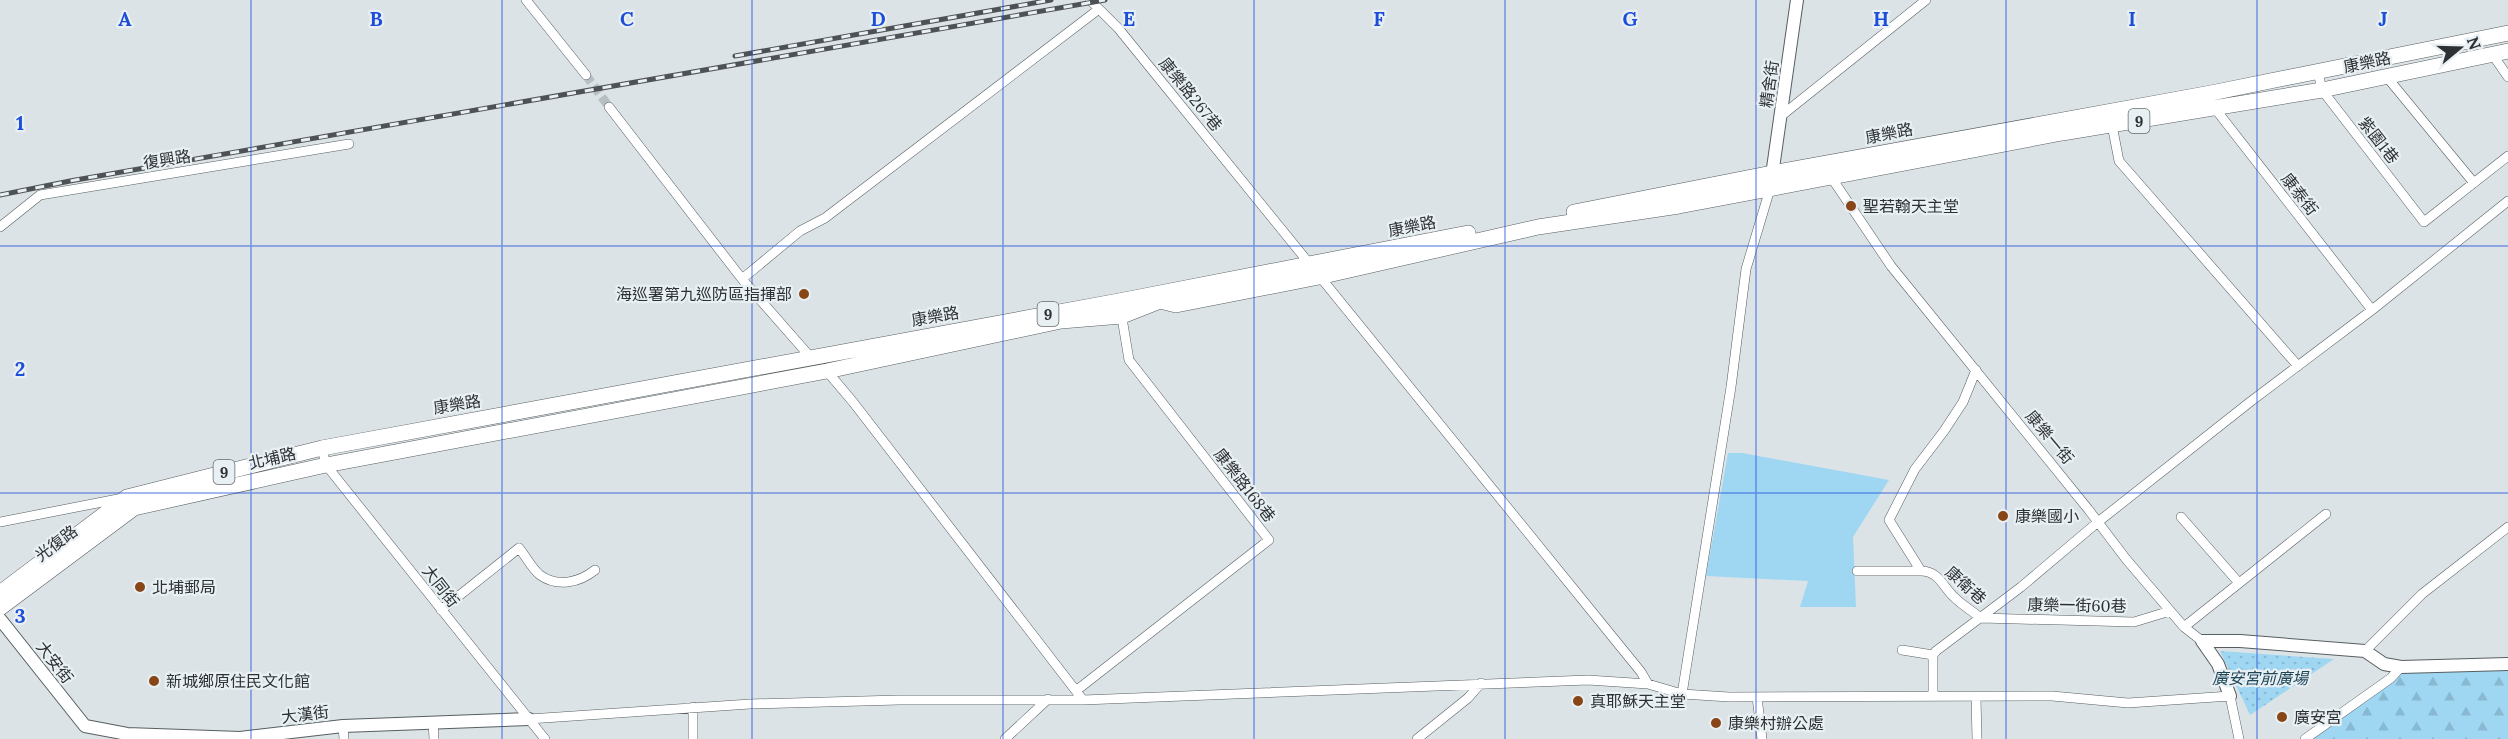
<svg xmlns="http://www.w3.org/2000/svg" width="2508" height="739" font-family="Lora,'Noto Sans TC',serif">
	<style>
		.green { fill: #9fd7f3 }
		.forest { fill: url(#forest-firs) }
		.park { fill: url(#park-dots) }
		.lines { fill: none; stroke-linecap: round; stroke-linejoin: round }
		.minor-tunnel { stroke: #b8bfc3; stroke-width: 9; stroke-dasharray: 9 4.5; stroke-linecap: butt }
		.minor-casing { stroke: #575e61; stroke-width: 10 }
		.tertiary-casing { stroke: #575e61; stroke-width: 14 }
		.primary-casing { stroke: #575e61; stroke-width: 16 }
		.minor { stroke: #fff; stroke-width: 9 }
		.tertiary { stroke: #fff; stroke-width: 12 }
		.primary { stroke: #fff; stroke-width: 15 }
		.rail-casing { stroke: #4f5255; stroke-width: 5 }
		.rail { stroke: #e8f0f4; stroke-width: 3; stroke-dasharray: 9; stroke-linecap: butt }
		.grid { fill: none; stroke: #1d4ed8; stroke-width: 1.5; stroke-opacity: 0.55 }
		.poi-dot { fill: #884516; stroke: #e8f0f4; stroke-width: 2 }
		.labels { text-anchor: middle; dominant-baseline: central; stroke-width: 4.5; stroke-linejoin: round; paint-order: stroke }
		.shield { fill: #e8f0f4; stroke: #666a6d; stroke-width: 1.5 }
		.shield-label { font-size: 15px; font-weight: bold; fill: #2e3133 }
		.street-label { font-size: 16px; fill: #2e3133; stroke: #e8f0f4 }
		.poi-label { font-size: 16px; fill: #2e3133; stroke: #e8f0f4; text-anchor: start }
		.park-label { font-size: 16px; font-style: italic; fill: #1f4557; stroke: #e8f0f4 }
		.grid-label { font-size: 20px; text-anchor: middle; font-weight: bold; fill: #1d4ed8; stroke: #e8f0f4; stroke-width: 4.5; stroke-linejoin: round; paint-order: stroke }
	</style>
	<defs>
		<pattern id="forest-firs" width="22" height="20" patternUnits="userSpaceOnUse" patternTransform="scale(1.5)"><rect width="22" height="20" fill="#9fd7f3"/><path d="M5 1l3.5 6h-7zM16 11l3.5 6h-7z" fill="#89b9d1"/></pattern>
		<pattern id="park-dots" width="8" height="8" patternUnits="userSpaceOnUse" patternTransform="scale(1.5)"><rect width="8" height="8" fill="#9fd7f3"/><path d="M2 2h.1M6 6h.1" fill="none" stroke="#89b9d1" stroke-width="1.8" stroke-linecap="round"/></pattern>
	</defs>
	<rect width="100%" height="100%" fill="#dbe3e7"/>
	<path class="green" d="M1728,453H1742L1889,480L1853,537L1856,607H1800L1808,581L1706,576Z"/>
	<path class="forest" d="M2508,661V739H2301L2398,668Z"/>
	<path class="park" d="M2220,651L2334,659L2250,715Z"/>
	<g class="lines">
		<path class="minor-tunnel" d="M586,75L609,107"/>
		<g class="minor-casing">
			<path id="minor" d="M526,0L586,75
				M1090,0L1118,28L1641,672L1648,684
				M2492,54L2508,77
				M2318,72L2322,90L2424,222L2508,156
				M2386,76L2474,183
				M2213,106L2372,310
				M609,107L742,279L813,360
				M1781,116L1926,0
				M2112,125L2119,161L2298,366
				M1829,174L1891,266L2088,509L2126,559L2184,627L2202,641
				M0,227L40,195L349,144
				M742,279L800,231L825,218L1099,9
				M826,370L853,402L1083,700
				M1976,370L1963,402L1944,431L1915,469L1889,520L1921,571C1939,571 1943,587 1954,597C1962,605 1972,611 1981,618
				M322,448L326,465L545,739
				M2181,517L2239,583
				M0,522L123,498
				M1857,571H1921
				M441,610L519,548C525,555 532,569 540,575C558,588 580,582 595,570
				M1981,618L2134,622L2170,611
				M2184,627L2326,514
				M1902,650L1933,655
				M2365,651L2422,594L2508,527
				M1077,690L1269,540L1129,360L1121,312
				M1682,694L1731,387L1746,269L1770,189
				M1933,696V655L1936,651L2021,587L2098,522L2250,402L2372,310L2508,201
				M1757,697L1762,739
				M1976,697L1977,739
				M529,719L750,704L899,700H1083L1588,680L1648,684L1682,694L1729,697L2052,696L2128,703L2230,696L2239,739
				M433,722L434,739
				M343,726L344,739
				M693,739V707
				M1005,739L1048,699
				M1417,739L1468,698L1481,683
				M2305,739L2391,678L2401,667"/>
		</g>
		<g class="tertiary-casing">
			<path id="tertiary" d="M1771,182L1797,0
				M0,619L85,726L127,734L240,738L343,726L529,719
				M2202,641H2240L2365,651L2384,664L2401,667L2508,664
				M2202,641L2218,664L2230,696"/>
		</g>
		<g class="primary-casing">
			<path id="primary" d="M1574,212L1772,173L2211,93L2508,33
				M0,593L127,497L322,448L1119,301L1468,233
				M0,608L134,508L326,465L827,371L1061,321L1122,316L1160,301L1176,305L1319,277L1538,227L1679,206L2062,133L2322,90L2508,51"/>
		</g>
		<use href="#minor" class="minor"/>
		<use href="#tertiary" class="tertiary"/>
		<use href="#primary" class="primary"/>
		<g class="rail-casing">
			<path id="rail" d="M735,56L1051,0
				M0,195L70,181L1105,0"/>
		</g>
		<use href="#rail" class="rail"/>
	</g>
	<path class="grid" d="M251,0V739M502,0V739M752,0V739M1003,0V739M1254,0V739M1505,0V739M1756,0V739M2006,0V739M2257,0V739M0,246H2508M0,493H2508"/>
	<g class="poi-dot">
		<circle cx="1851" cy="206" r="6"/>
		<circle cx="804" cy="294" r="6"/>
		<circle cx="2003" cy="516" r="6"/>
		<circle cx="140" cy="587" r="6"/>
		<circle cx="154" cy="681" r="6"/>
		<circle cx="1578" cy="701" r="6"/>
		<circle cx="2282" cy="717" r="6"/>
		<circle cx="1716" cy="723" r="6"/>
	</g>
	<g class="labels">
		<g class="shield">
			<rect x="2128.5" y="109" width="21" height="24" rx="4.5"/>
			<rect x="1037.5" y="302" width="21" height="24" rx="4.5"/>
			<rect x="213.5" y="460" width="21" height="24" rx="4.5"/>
		</g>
		<g class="shield-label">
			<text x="2139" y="121">9</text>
			<text x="1048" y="314">9</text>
			<text x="224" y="472">9</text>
		</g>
		<g class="street-label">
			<text transform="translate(2367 62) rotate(-12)">康樂路</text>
			<text transform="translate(1769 84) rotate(-82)">精舍街</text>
			<text transform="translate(1191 94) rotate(51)">康樂路267巷</text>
			<text transform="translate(1889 133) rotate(-11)">康樂路</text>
			<text transform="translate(2379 140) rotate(52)">紫園1巷</text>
			<text transform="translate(167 159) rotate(-9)">復興路</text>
			<text transform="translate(2300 194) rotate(52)">康泰街</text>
			<text transform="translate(1412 226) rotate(-11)">康樂路</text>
			<text transform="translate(935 316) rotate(-10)">康樂路</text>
			<text transform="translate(457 404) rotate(-9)">康樂路</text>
			<text transform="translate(2050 437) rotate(50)">康樂一街</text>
			<text transform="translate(272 458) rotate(-13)">北埔路</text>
			<text transform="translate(1245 485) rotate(52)">康樂路168巷</text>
			<text transform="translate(56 543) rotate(-37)">光復路</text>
			<text transform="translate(1966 585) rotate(42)">康衛巷</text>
			<text transform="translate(441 586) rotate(52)">大同街</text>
			<text transform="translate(2077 605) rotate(1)">康樂一街60巷</text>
			<text transform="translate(55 662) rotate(52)">大安街</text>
			<text transform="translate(305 714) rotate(-7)">大漢街</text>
		</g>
		<g class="poi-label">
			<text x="1863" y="206">聖若翰天主堂</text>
			<text x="792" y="294" text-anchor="end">海巡署第九巡防區指揮部</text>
			<text x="2015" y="516">康樂國小</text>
			<text x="152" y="587">北埔郵局</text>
			<text x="166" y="681">新城鄉原住民文化館</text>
			<text x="1590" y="701">真耶穌天主堂</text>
			<text x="2294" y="717">廣安宮</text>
			<text x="1728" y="723">康樂村辦公處</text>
		</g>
		<g class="park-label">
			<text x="2260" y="678">廣安宮前廣場</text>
		</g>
	</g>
	<g class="grid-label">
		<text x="125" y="26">A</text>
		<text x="376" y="26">B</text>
		<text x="627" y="26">C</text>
		<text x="878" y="26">D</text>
		<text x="1129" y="26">E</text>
		<text x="1379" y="26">F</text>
		<text x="1630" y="26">G</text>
		<text x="1881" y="26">H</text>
		<text x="2132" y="26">I</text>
		<text x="2383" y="26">J</text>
		<text x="20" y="130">1</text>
		<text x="20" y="376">2</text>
		<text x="20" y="623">3</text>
	</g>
	<g transform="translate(2460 48) rotate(71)" stroke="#e8f0f4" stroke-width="4.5" paint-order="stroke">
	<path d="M0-4.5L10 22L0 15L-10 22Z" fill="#2e3133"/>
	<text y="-9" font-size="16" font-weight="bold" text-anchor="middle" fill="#2e3133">N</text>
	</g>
</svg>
